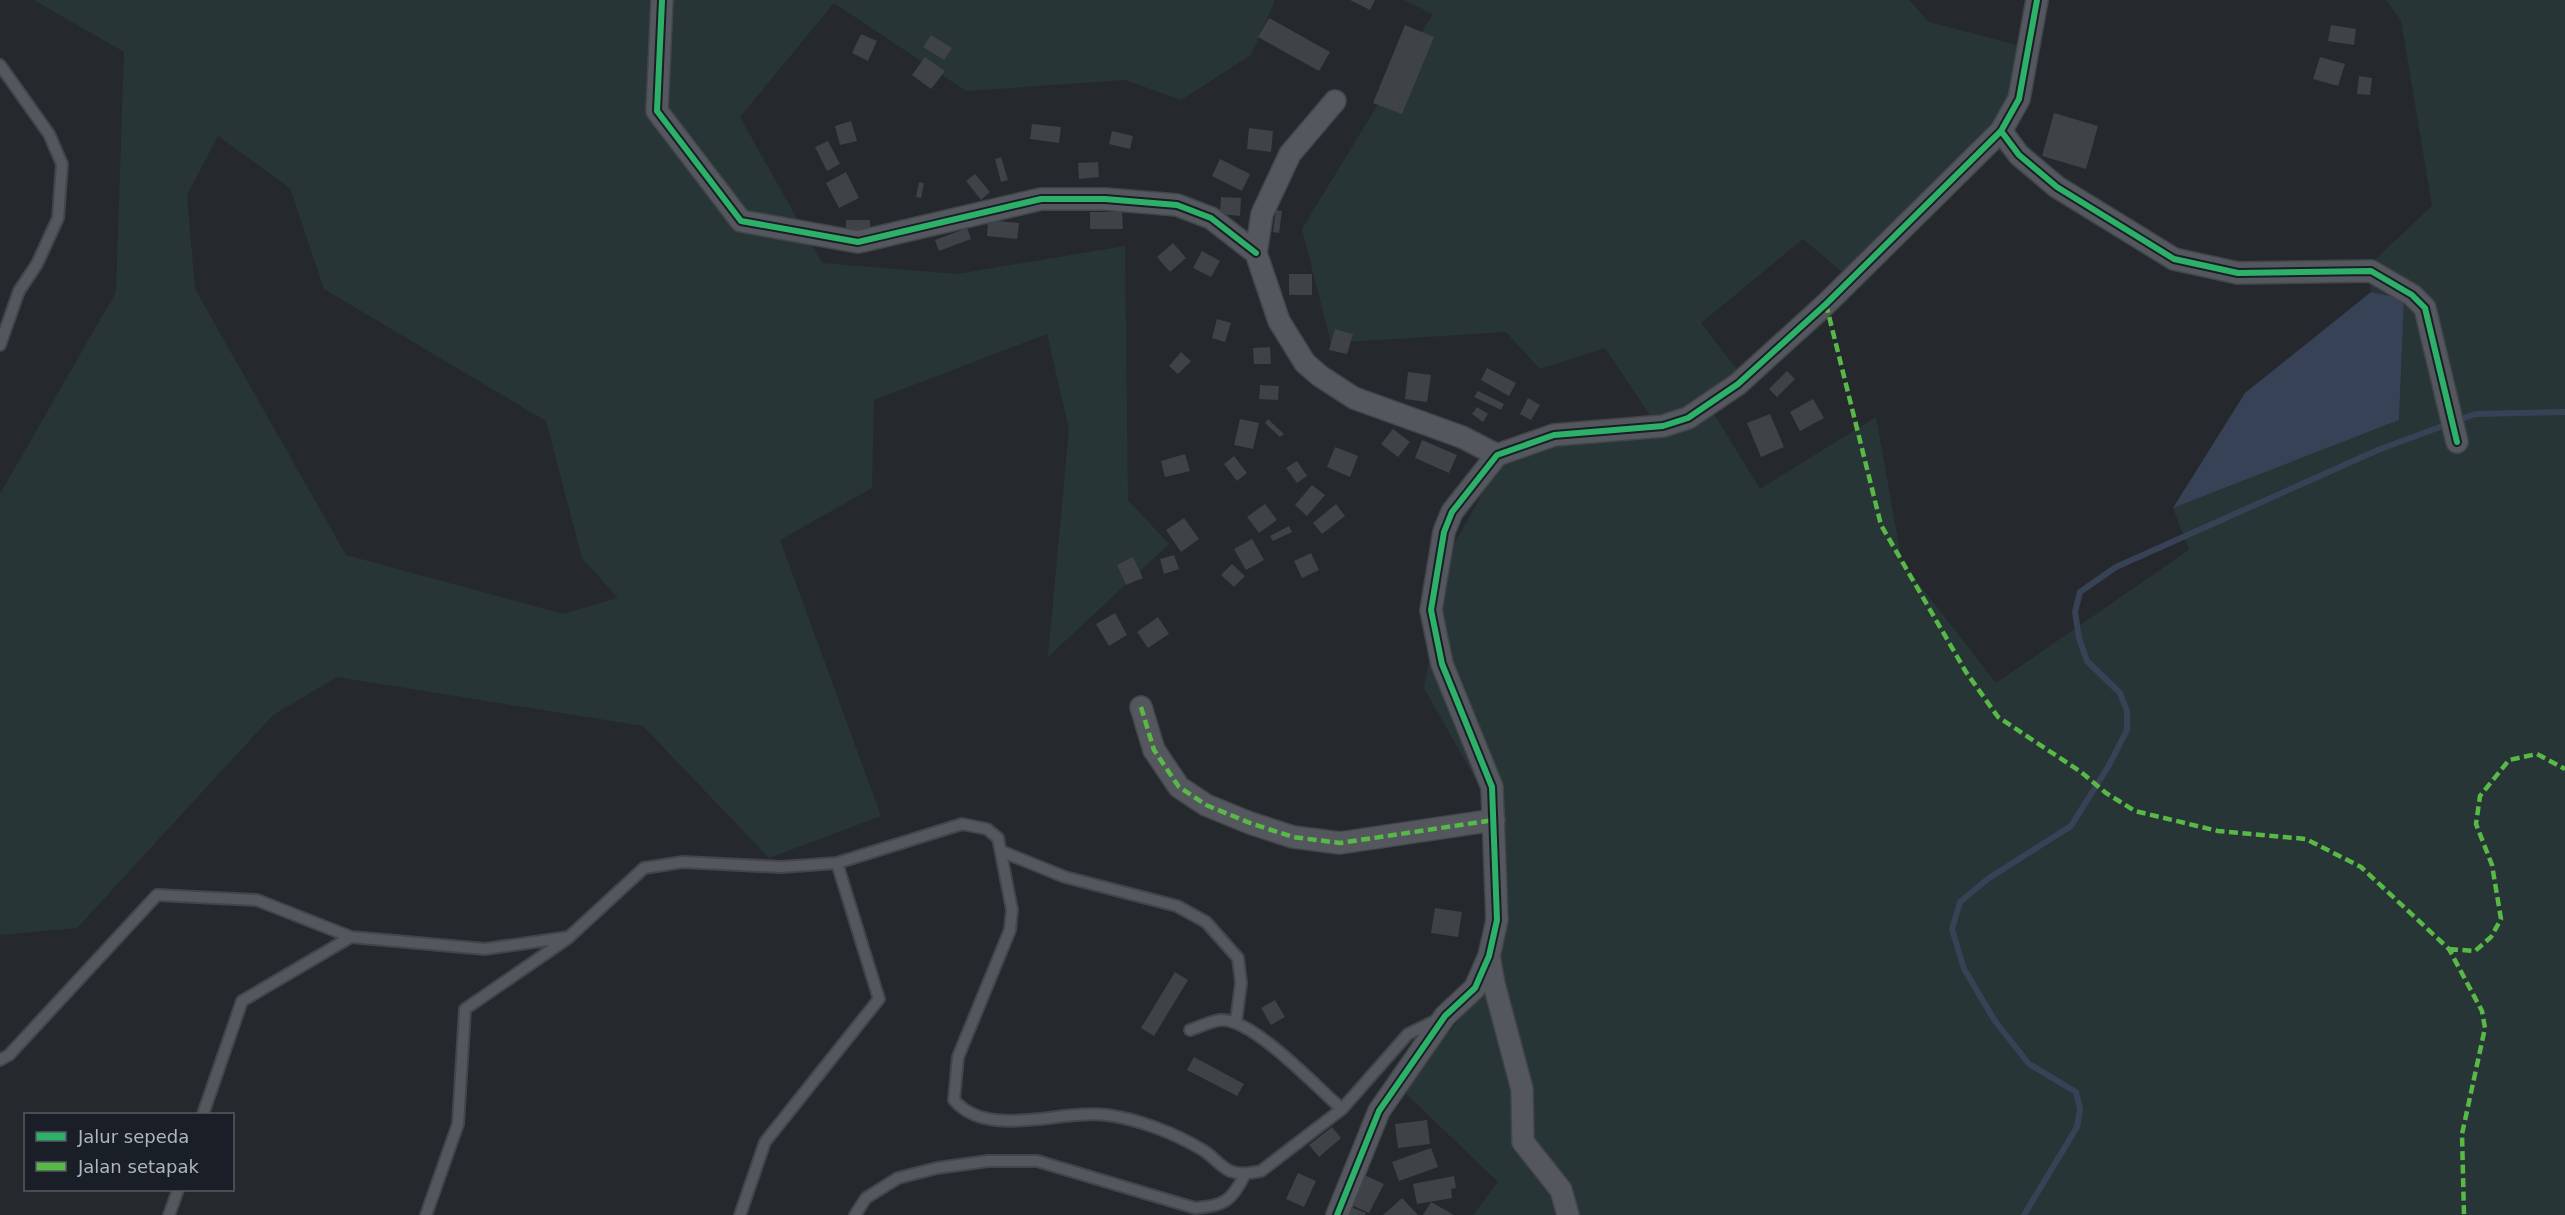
<svg xmlns="http://www.w3.org/2000/svg" width="2565" height="1215" font-family="'DejaVu Sans',sans-serif">
	<style>
		.green { fill: #273536; fill-rule: evenodd }
		.water { fill: #374256 }
		.lines { fill: none; stroke-linecap: round; stroke-linejoin: round }
		.stream { stroke: #374256; stroke-width: 6 }
		.building { fill: #3f4247 }
		.service-casing { stroke: #424549; stroke-width: 14 }
		.minor-casing { stroke: #424549; stroke-width: 24 }
		.service { stroke: #54575d; stroke-width: 10 }
		.minor { stroke: #54575d; stroke-width: 21 }
		.quiet { stroke: #58b947; stroke-width: 4.5; stroke-dasharray: 9 4.5; stroke-linecap: butt }
		.cycleway-casing { stroke: #1a1f27; stroke-width: 10 }
		.cycleway { stroke: #2db169; stroke-width: 6 }
	</style>
	<rect width="100%" height="100%" fill="#25292e"/>
	<path class="green" d="M34,0H1275L1251,55L1181,100L1125,80L966,91L834,3L740,117L822,263L957,274L1125,246L1128,500L1169,544L1048,657L1069,429L1047,334L874,400L872,488L780,540L881,816L769,858L643,726L337,677L273,715L77,928L0,935V494L116,292L124,52ZM218,136L290,188L324,289L546,421L582,558L618,598L563,614L346,555L195,289L187,195Z
		M1404,0H1909L1929,22L2033,49L2021,97L1854,282L1803,239L1701,323L1749,385L1714,414L1760,489L1876,417L1902,562L1996,683L2189,550L2173,508L2399,420L2404,300L2371,292L2367,267L2432,206L2401,20L2386,0H2565V1215H1473L1498,1182L1402,1090L1491,980L1499,821L1424,688L1447,557L1503,457L1657,426L1605,348L1540,369L1506,332L1331,343L1302,229L1433,14Z"/>
	<path class="water" d="M2371,292L2404,299L2399,420L2173,508L2245,393Z"/>
	<g class="lines">
		<path class="stream" d="M2024,1215L2077,1127L2080,1109L2076,1092L2029,1064L1995,1021L1964,969L1952,929L1960,902L1989,878L2071,826L2108,767L2127,730V711L2120,693L2087,661L2079,638L2075,612L2080,592L2116,567L2378,450L2475,414L2565,412"/>
	</g>
	<path class="building" d="M1350,0H1375L1370,10Z
		M1269,18L1330,52L1319,71L1258,37Z
		M1405,25L1434,37L1402,114L1373,103Z
		M2331,25L2356,29L2354,45L2328,41Z
		M861,34L877,41L868,61L852,53Z
		M931,35L952,48L944,60L923,47Z
		M925,57L945,71L931,89L912,75Z
		M2320,57L2345,64L2338,86L2313,79Z
		M2359,76L2372,78L2370,95L2357,94Z
		M2054,113L2098,126L2086,169L2042,156Z
		M851,121L857,141L840,145L835,126Z
		M1032,124L1061,127L1059,143L1030,139Z
		M1249,128L1273,131L1271,152L1247,149Z
		M1112,131L1133,136L1130,149L1109,144Z
		M828,141L840,164L827,171L815,147Z
		M1001,157L1008,180L1001,182L995,159Z
		M1220,159L1250,174L1242,191L1212,176Z
		M1098,162L1099,177L1079,179L1078,163Z
		M846,172L859,198L839,208L826,183Z
		M975,174L990,192L981,200L966,181Z
		M919,182L924,183L921,198L916,197Z
		M1221,197L1241,198L1240,216L1220,214Z
		M1276,210L1282,211L1279,233L1273,232Z
		M1090,212H1122L1123,229H1090Z
		M846,220H870V240L846,239Z
		M988,220L1019,223L1017,239L987,236Z
		M967,228L971,239L939,251L935,240Z
		M1173,243L1186,258L1170,272L1157,257Z
		M1202,251L1220,261L1211,277L1193,268Z
		M1289,274H1312V295H1289Z
		M1217,319L1231,323L1225,342L1212,338Z
		M1335,329L1353,334L1347,354L1329,350Z
		M1270,347L1271,364H1254L1253,348Z
		M1181,352L1191,361L1178,374L1169,366Z
		M1487,368L1516,383L1509,396L1481,380Z
		M1787,371L1795,379L1777,397L1769,389Z
		M1408,372L1431,375L1427,402L1405,399Z
		M1260,385L1279,386L1278,400L1259,399Z
		M1478,391L1504,404L1501,410L1474,397Z
		M1528,398L1540,405L1531,420L1520,414Z
		M1813,399L1824,418L1800,431L1790,412Z
		M1477,407L1488,414L1483,422L1472,414Z
		M1770,414L1784,447L1761,457L1747,423Z
		M1240,419L1259,423L1253,449L1234,445Z
		M1268,419L1284,434L1280,437L1265,423Z
		M1393,429L1410,442L1398,457L1381,444Z
		M1422,440L1457,455L1449,473L1415,458Z
		M1335,447L1358,456L1350,477L1327,467Z
		M1185,454L1190,471L1165,477L1161,461Z
		M1234,456L1247,473L1237,481L1224,464Z
		M1297,461L1307,476L1297,483L1286,468Z
		M1312,485L1325,495L1307,516L1295,505Z
		M1265,504L1277,520L1259,533L1247,517Z
		M1336,504L1345,516L1322,534L1313,523Z
		M1184,518L1199,539L1181,552L1166,530Z
		M1289,526L1292,532L1273,541L1270,536Z
		M1252,539L1264,560L1246,570L1234,549Z
		M1311,553L1319,570L1302,578L1294,561Z
		M1174,555L1179,569L1164,574L1160,559Z
		M1133,557L1143,578L1126,585L1117,565Z
		M1232,564L1245,576L1234,587L1221,575Z
		M1115,613L1127,635L1109,646L1096,624Z
		M1158,617L1169,634L1148,648L1137,632Z
		M1435,908L1462,912L1458,937L1431,933Z
		M1175,972L1188,980L1154,1036L1141,1028Z
		M1275,1000L1285,1017L1271,1025L1261,1008Z
		M1194,1057L1244,1084L1237,1096L1187,1070Z
		M1427,1120L1430,1144L1398,1148L1395,1124Z
		M1332,1127L1341,1138L1319,1157L1309,1145Z
		M1431,1148L1438,1167L1399,1181L1392,1162Z
		M1298,1173L1316,1181L1304,1207L1286,1199Z
		M1362,1174L1384,1184L1369,1213L1349,1204Z
		M1454,1176L1456,1188L1451,1189L1452,1198L1417,1204L1413,1184Z
		M1402,1198L1418,1215H1383Z
		M1431,1202L1454,1215H1423Z
		M1348,1206L1366,1213L1365,1215H1345Z"/>
	<g class="lines">
		<g class="service-casing">
			<path id="service" d="M0,65L49,134L62,164L58,218L37,264L19,291L0,345
				M1003,852L1065,877L1177,906L1206,922L1238,958L1241,983L1236,1022
				M1190,1030C1199,1027 1211,1021 1221,1020C1254,1019 1316,1087 1342,1109
				M0,1060L9,1055L157,895L257,900L351,937
				M203,1114L242,1001L351,937L485,949L569,937L644,868L683,862L781,867L837,863L962,824L987,829L998,838L1012,910L1010,930L958,1057L954,1100C988,1140 1060,1109 1107,1115C1138,1119 1174,1133 1201,1149C1211,1154 1219,1166 1230,1171C1241,1175 1250,1173 1261,1171L1342,1109L1408,1034L1439,1019
				M169,1215L178,1190
				M426,1215L458,1124L465,1009L567,939
				M740,1215L765,1142L879,999L837,863
				M855,1215L866,1198L898,1178L937,1168L988,1161H1037L1195,1208C1224,1206 1232,1201 1245,1174"/>
		</g>
		<g class="minor-casing">
			<path id="minor" d="M662,0L657,111L741,221L858,242L1041,199H1105L1177,205L1211,218L1256,253
				M1335,101L1290,154L1262,214L1256,253L1279,321L1305,363L1320,376L1354,398L1462,437L1497,455
				M2001,131L2019,155L2057,187L2174,259L2238,273L2371,271L2412,295L2425,308L2457,442
				M1141,707L1154,750L1179,787L1206,805L1250,823L1293,837L1340,843L1494,820
				M1489,956L1494,984L1522,1089L1523,1142L1561,1190L1568,1215
				M1337,1215L1379,1111L1445,1016L1475,988L1489,956L1497,920L1492,787L1442,664L1431,610L1444,532L1452,512L1497,455L1554,435L1663,426L1688,418L1738,384L1826,304L2001,131L2019,99L2037,0"/>
		</g>
		<use href="#service" class="service"/>
		<use href="#minor" class="minor"/>
		<path class="quiet" d="M1826,304L1881,525L1966,672L1998,717L2081,772L2106,793L2135,811L2218,831L2306,839L2361,867L2449,949L2482,1011L2485,1028L2462,1134L2464,1215
			M1141,707L1154,750L1179,787L1206,805L1250,823L1293,837L1340,843L1494,820
			M2449,949L2475,951L2491,937L2501,919L2492,865L2476,824L2480,796L2509,760L2537,754L2565,769"/>
		<g class="cycleway-casing">
			<path id="cycleway" d="M662,0L657,111L741,221L858,242L1041,199H1105L1177,205L1211,218L1256,253
				M2001,131L2019,155L2057,187L2174,259L2238,273L2371,271L2412,295L2425,308L2457,442
				M1337,1215L1379,1111L1445,1016L1475,988L1489,956L1497,920L1492,787L1442,664L1431,610L1444,532L1452,512L1497,455L1554,435L1663,426L1688,418L1738,384L1826,304L2001,131L2019,99L2037,0"/>
		</g>
		<use href="#cycleway" class="cycleway"/>
	</g>
	<rect x="24" y="1113" width="210" height="78" fill="#1a1f27" stroke="#555b64" stroke-width="1.5"/>
	<rect x="36" y="1132" width="30" height="9" fill="#2db169" stroke="#555b64" stroke-width="1.5"/>
	<text x="78" y="1143" font-size="18" fill="#aeb5c0">Jalur sepeda</text>
	<rect x="36" y="1162" width="30" height="9" fill="#58b947" stroke="#555b64" stroke-width="1.5"/>
	<text x="78" y="1173" font-size="18" fill="#aeb5c0">Jalan setapak</text>
</svg>
